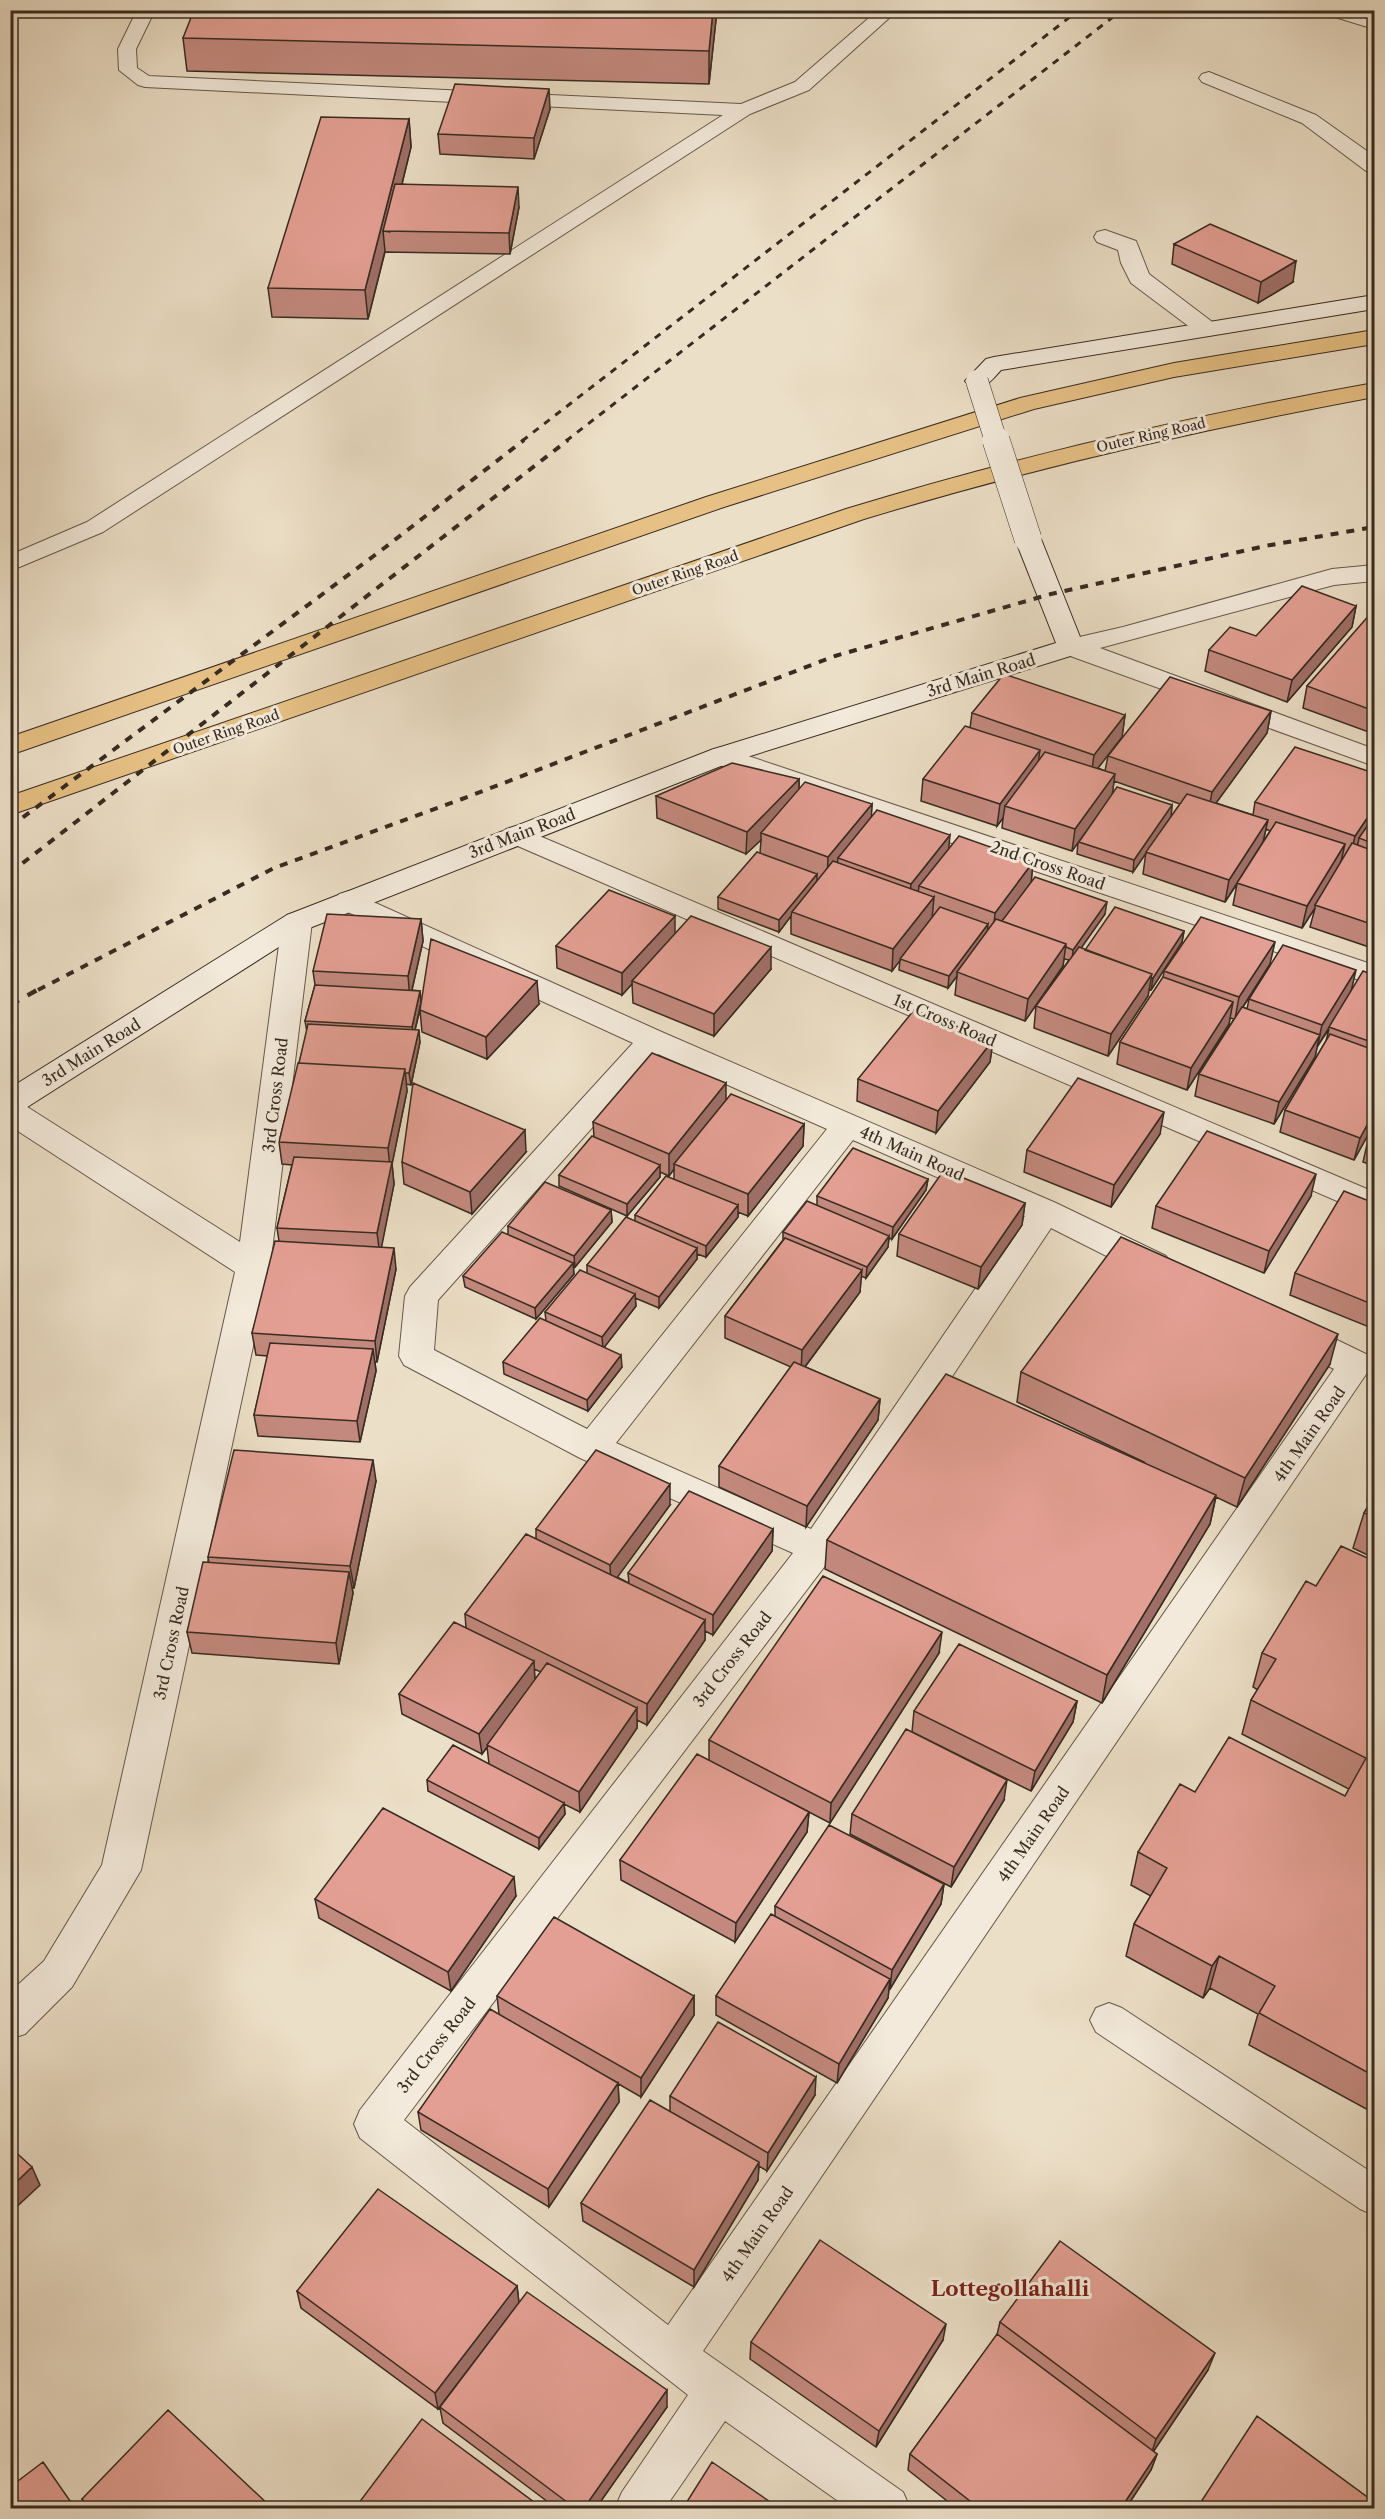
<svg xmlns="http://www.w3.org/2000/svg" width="1385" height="2519" font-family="'Libre Caslon Text',serif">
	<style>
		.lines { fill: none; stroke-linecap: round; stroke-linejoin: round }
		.lane-casing { stroke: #65584a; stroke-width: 2 }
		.street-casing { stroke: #65584a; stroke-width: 2 }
		.secondary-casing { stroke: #382b21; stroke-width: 2 }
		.highway-casing { stroke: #382b21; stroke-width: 2 }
		.lane { fill: #f3eadb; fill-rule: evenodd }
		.street { fill: #f3eadb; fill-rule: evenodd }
		.secondary { fill: #f3eadb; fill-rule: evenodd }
		.highway { fill: #e6c084; fill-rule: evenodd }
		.rail-far2 { stroke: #382b21; stroke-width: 3; stroke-dasharray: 7 7; stroke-linecap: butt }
		.rail-far1 { stroke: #382b21; stroke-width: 4; stroke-dasharray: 8 8; stroke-linecap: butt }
		.rail { stroke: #382b21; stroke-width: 4.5; stroke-dasharray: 10 10; stroke-linecap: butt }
		.secondary-bridge-far1-casing { stroke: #382b21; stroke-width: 23; stroke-linecap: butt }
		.secondary-bridge-casing { stroke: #382b21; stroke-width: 28; stroke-linecap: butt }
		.secondary-bridge-far1 { stroke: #f3eadb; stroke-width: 22 }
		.secondary-bridge { stroke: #f3eadb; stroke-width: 27 }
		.wall { fill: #c3897e; stroke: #382b21; stroke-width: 1.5; fill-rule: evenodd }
		.shaded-wall { fill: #9f6f67; stroke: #382b21; stroke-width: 1.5 }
		.building { fill: #e39f93; stroke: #382b21; stroke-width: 1.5 }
		.labels { text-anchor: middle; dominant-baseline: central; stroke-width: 6; stroke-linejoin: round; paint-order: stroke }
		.far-street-label { font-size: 14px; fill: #382b21; stroke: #f3eadb }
		.street-label { font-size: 16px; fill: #382b21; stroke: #f3eadb }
		.near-neighbourhood-label { font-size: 21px; font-weight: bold; fill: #7a1f14; stroke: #f3eadb }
	</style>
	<rect width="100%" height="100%" fill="#ecdfc7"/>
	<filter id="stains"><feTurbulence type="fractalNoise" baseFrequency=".00333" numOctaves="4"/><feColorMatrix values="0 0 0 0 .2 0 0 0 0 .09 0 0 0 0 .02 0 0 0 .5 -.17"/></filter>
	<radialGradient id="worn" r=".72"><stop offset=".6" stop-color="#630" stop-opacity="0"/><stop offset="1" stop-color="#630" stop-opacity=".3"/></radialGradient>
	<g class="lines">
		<g class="lane-casing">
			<path id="lane" d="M137,10H155L136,49L137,68L149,76L741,104L795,82L878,10H898L809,90L750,114L103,532L10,571V555L87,522L723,115L145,87L138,85L119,70L118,49Z
				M1109,2003L1122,2008L1374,2174V2215L1360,2209L1096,2032L1090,2020L1096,2008Z"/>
		</g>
		<g class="street-casing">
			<path id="street" d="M1323,10H1354L1374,17V29L1325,14Z
				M1209,72L1316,115L1374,156V172L1366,171L1302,123L1202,82L1199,78L1202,74Z
				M1105,230L1136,241L1149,274L1215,324L1218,329L1215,334L1207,336L1199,334L1131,283L1121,263L1118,250L1097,242L1094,237L1097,232Z
				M1374,565V581L1334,585L1100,648L1374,749V766L1062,653L1058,647L1062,641L1123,627L1332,569Z
				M721,747L1374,965V985L711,762L707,756L711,750Z
				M516,826L1374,1192V1217L506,841L502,835L506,829Z
				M349,891L664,1033L1056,1203L1166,1256L1171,1265L1166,1274L1154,1277L1142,1274L1051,1228L831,1558L404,2120L668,2325L1334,1369L1280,1342L1275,1333L1280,1324L1292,1320L1304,1324L1368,1355L1373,1364L703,2351L903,2492L910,2508H848L725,2421L665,2508H615L622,2492L688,2395L360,2138L354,2124L360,2110L793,1553L580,1458L404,1365L399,1356L405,1296L410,1287L633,1043L339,908L334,901L339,894ZM658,1054L827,1129L587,1429L434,1350L438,1300ZM853,1140L1025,1216L811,1529L616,1443Z
				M297,912L307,915L312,922L270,1267L141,1870L72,1987L25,2034L10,2039V1992L44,1961L102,1865L235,1272L10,1126V1100L21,1103L240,1242L282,922L287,915Z"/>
		</g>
		<g class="secondary-casing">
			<path id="secondary" d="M1374,295V309L1001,370C991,381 985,390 969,386L965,381L986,359L994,357Z
				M1028,531L1037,534L1041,539L1084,647L1080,653L731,762L307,929L21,1111L10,1114V1088L287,915L711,750L1056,643L1015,539L1019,534Z"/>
		</g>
		<g class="highway-casing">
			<path id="highway" d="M1374,330V344L1174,377L1034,409L724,507L10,755V737L706,497L1020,398L1174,363Z
				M1374,383V397C1202,429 1032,468 864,519L10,815V796L846,509C1020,456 1195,415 1374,383Z"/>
		</g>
		<use href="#lane" class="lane"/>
		<use href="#street" class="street"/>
		<use href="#secondary" class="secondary"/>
		<use href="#highway" class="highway"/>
		<path class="rail-far2" d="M522,441L1079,10
			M566,441L1122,10"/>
		<path class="rail-far1" d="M10,827L383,549L524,440
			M10,873L568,440
			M38,990L274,868L462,799L835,656L1051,594L1265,546L1374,527"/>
		<path class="rail" d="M10,1005L41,988"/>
		<g class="secondary-bridge-far1-casing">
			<path id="secondary-bridge-far1" d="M977,381L996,441"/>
		</g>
		<g class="secondary-bridge-casing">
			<path id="secondary-bridge" d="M996,440L1028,539"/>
		</g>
		<use href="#secondary-bridge-far1" class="secondary-bridge-far1"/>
		<use href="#secondary-bridge" class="secondary-bridge"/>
	</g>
	<path class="wall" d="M717,10L709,84L187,71L183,38Z
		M550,109L534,159L440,154L438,134Z
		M409,119L411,147L402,184L519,207L510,254L385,252L368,319L272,317L268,288Z
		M1174,244L1293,282L1258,303L1172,264Z
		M1356,606L1352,627L1287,702L1205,671L1209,650Z
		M1374,613V734L1303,708L1307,686Z
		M1271,711L1267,733L1216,803L1253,815L1255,802L1374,773V944L1372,948L1310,927L1315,908L1302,928L1233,905L1237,884L1225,902L1143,874L1146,852L1180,804L1114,781L1112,795L1172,805L1171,817L1133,872L1077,854L1078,842L1072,851L1002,828L1003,818L997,826L921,801L923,779L970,728L972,713L1125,715L1122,737L1098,768L1105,771L1108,756ZM1266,829L1270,831L1263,842Z
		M799,779V789L872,804L871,816L948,849L1033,862L1031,883L1105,914L1081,948L1085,950L1184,931L1182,942L1151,990L1149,989L1148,996L1108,1056L1034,1028L1036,1006L1069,960L1064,959L1063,966L1025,1021L955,995L957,976L948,988L899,970L900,960L892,971L791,934V916L779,932L718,909V897L760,853L761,840L746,854L657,818L656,796Z
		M421,919L423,941L412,990L420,991L421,1001L539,1004L487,1059L422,1032L420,1010L421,1006L415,1030L420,1042L411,1085L406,1084L407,1091L392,1164L394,1184L381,1247L396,1269L377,1362H375L376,1371L360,1442L258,1436L254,1415L268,1356L256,1355L252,1333L279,1241L277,1228L292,1165L282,1164L279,1142L307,1032L305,1021L315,985L313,971Z
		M675,935L771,969L714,1036L633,1003L632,984L622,995L557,968L556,946Z
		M1270,964L1243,1007L1247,1009L1249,999L1352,989L1374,975V1124L1354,1160L1280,1132L1285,1110L1326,1041L1329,1029L1317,1047L1315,1057L1274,1124L1195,1096L1199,1074L1234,1019L1230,1018L1229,1024L1187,1090L1117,1064L1120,1042L1163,978L1164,971Z
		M993,1040L990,1062L936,1133L857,1101L858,1079Z
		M726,1100L804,1124L803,1146L748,1216L738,1212V1217L706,1257L697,1254V1259L659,1308L635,1298L636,1306L604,1347L622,1367L588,1411L504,1374L503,1362L546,1321L545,1312L587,1273V1265L635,1221V1215L674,1179V1169L669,1176L660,1172V1177L627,1216L559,1186V1175L594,1137L593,1122Z
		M1374,1129V1166L1363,1162L1368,1140Z
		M1160,1134L1111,1207L1024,1172L1027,1150Z
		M526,1152L472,1214L404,1184L402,1162Z
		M928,1179L926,1190L892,1239L889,1238L888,1247L866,1278L861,1276L860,1292L805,1367L880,1399L878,1420L806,1527L719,1487V1466L791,1367L725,1338V1316L783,1240V1232L817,1206V1196Z
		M1311,1196L1264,1273L1152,1228L1156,1206Z
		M1025,1203L1022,1225L978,1289L897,1256L899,1234Z
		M1374,1203V1329L1290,1295L1295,1273Z
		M611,1210L612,1222L575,1267L573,1266L574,1274L536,1319L465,1287L463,1276L508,1234V1226Z
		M1330,1364L1237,1507L1216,1497L1210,1524L1102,1703L825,1569L827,1540L1144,1462L1017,1402L1021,1372Z
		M1374,1475V1558L1353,1548L1364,1513L1370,1503L1367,1501Z
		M376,1481L354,1588L352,1587L353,1593L339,1664L192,1653L187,1632L209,1563L208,1557Z
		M670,1505L617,1577L629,1583L628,1573L773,1529L772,1551L713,1635L705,1631V1640L647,1725L637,1720V1728L580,1812L564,1804L565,1814L539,1849L428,1791L427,1780L489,1764L487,1747L482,1754L402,1714L399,1694L466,1628L465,1614L536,1539V1529ZM534,1669L541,1672L535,1679Z
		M1374,1561V2104L1370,2111L1249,2045L1258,2014L1210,1988L1203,1998L1126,1956L1134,1924L1151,1896L1131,1885L1138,1852L1195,1792L1345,1796L1349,1789L1242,1734L1251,1700L1258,1690L1253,1687L1262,1653L1316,1586Z
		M939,1653L830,1823L782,1798L809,1812L807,1832L735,1942L621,1880L620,1860L709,1760V1740Z
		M1077,1701L1073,1722L1031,1791L912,1732L914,1711Z
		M1004,1800L951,1887L850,1834L852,1814Z
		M944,1884L941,1904L890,1989L889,1988L888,1998L837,2083L716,2015V1996L775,1916V1906Z
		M516,1896L451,1991L319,1918L315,1899Z
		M497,1996H694V2015L641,2097L603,2075L618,2083L619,2102L549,2207L421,2130L418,2112L499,2014Z
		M815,2095L767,2171L759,2166L758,2180L694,2287L583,2221L581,2203L670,2112V2096Z
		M517,2286L519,2303L667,2407L596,2508H556L443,2423L440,2408L438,2409L301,2308L297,2291Z
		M1000,2322L1208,2370L1153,2452L1157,2454L1151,2470L1126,2508H956L908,2470L910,2454L997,2335Z
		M943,2340L876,2447L750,2359L751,2342Z
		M82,2499L272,2508H86Z"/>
	<path class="shaded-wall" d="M713,10H717L709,84V51Z
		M549,89L550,109L534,159V138Z
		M409,119L411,147L390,232L383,231L385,251L368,319L365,290Z
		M518,187L519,207L510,254L509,233Z
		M1296,261L1293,282L1258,303L1261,282Z
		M1356,606L1352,627L1287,702L1292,680Z
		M1271,711L1267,733L1208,814L1212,792Z
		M1125,715L1122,737L1091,777L1094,755Z
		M1040,750L1037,772L1005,806L1003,818L997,826L1000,804Z
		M1115,774L1112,796L1072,851L1075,829Z
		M799,779V801L761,833V840L746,854L747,832Z
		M872,804L871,826L838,858L837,867L827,879L828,857Z
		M1172,805L1171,817L1133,872L1134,860Z
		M1374,808V823L1359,838L1357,848L1350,858L1355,836Z
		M1268,820L1263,842L1225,902L1229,880Z
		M950,835L948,857L919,886L918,894L909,906L911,884Z
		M1345,844L1340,866L1315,905V908L1302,928L1307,906Z
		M1033,862L1031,884L993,935L995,913Z
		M817,874V885L792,912L791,916L779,932V920Z
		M934,897L932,919L892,971L893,949Z
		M1107,902L1105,914L1072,961L1073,950Z
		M675,916V938L632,981V984L622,995V973Z
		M421,919L423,941L410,998L408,976Z
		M988,924L987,936L957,972V976L948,988L949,976Z
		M1184,931L1182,942L1151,990L1153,978Z
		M1275,942L1270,964L1235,1019L1239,997Z
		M1066,944L1063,966L1025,1021L1028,999Z
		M771,947V969L714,1036V1014Z
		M1356,970L1351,992L1317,1047L1322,1025Z
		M1152,974L1148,996L1108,1056L1111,1034Z
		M537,981L539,1004L487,1059L486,1037Z
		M420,991L421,1002L413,1039L412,1027Z
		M1233,1002L1229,1024L1187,1090L1191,1068Z
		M419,1030L420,1042L411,1085L409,1073Z
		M1320,1035L1315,1057L1274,1124L1279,1102Z
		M993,1040L990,1062L936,1133L938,1111Z
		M405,1069L407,1091L392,1164L394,1184L380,1255L377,1233L390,1169L388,1148Z
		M726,1083V1105L674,1164V1169L669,1176V1154Z
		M1164,1112L1160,1134L1111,1207L1114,1185Z
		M1374,1112V1124L1354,1160L1360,1138Z
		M804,1124L803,1146L748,1216V1194Z
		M525,1130L526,1152L472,1214L470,1192Z
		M660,1165V1177L627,1216V1204Z
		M1316,1174L1311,1196L1264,1273L1269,1251Z
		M928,1179L926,1190L892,1239L893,1227Z
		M1025,1203L1022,1225L978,1289L981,1267Z
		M738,1205V1217L706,1257V1246Z
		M611,1210L612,1222L575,1267L574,1256Z
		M889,1236L888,1247L866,1278L867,1267Z
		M394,1248L396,1269L377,1362L375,1341Z
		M697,1248V1259L659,1308V1297Z
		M573,1263L574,1274L536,1319L535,1308Z
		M862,1270L860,1292L801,1372L802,1350Z
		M635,1294L636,1306L603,1349L602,1337Z
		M1338,1334L1330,1364L1237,1507L1245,1478Z
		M373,1349L376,1371L360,1442L357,1421Z
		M621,1355L622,1367L588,1411L587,1400Z
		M880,1399L878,1420L806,1527L807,1506Z
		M373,1460L376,1481L354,1588L350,1566Z
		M670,1484V1505L611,1586L610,1565Z
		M1216,1495L1210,1524L1102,1703L1107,1675Z
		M773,1529L772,1551L713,1635V1615Z
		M349,1572L353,1593L339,1664L336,1643Z
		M705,1620V1640L647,1725V1704Z
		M942,1632L939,1653L830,1823L831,1803Z
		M534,1661L535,1682L482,1754L479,1734Z
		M1077,1701L1073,1722L1031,1791L1035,1771Z
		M637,1708V1728L580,1812L579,1792Z
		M1007,1780L1004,1800L951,1887L954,1867Z
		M564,1803L565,1814L539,1849V1838Z
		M809,1812L807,1832L735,1942L736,1923Z
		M514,1877L516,1896L451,1991L448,1972Z
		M944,1884L941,1904L890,1989L892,1970Z
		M1219,1956L1210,1988L1203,1998L1212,1966Z
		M890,1979L888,1998L837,2083L839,2064Z
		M694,1996V2015L641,2097V2078Z
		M816,2077L815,2095L767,2171L768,2153Z
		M618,2083L619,2102L549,2207L548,2189Z
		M759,2162L758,2180L694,2287V2270Z
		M32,2167L40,2185L10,2213V2188Z
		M517,2286L519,2303L438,2409L435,2393Z
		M946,2324L943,2340L876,2447L879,2431Z
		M1215,2353L1208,2370L1151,2455L1156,2439Z
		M667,2390V2407L596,2508H584Z
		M1157,2454L1151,2470L1126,2508H1121Z"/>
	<path class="building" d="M194,10H713L709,51L183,38Z
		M455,84L549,89L534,138L438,134Z
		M321,117L409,119L365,290L268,288Z
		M395,184L518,187L509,233L383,231Z
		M1210,224L1296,261L1261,282L1174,244Z
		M1302,586L1356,606L1292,680L1209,650L1230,627L1256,636Z
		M1372,612L1374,613V711L1307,686Z
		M1004,674L1125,715L1094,755L972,713Z
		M1170,677L1271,711L1212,792L1108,756Z
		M965,726L1040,750L1000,804L923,779Z
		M1295,747L1374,773V808L1355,836L1255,802Z
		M1045,752L1115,774L1075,829L1005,806Z
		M732,763L799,779L747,832L656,796Z
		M805,782L872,804L828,857L761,833Z
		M1117,787L1172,805L1134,860L1079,842Z
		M1187,794L1268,820L1229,880L1146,852Z
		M877,810L950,835L911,884L838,858Z
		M1374,816V844L1359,838Z
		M1276,822L1345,844L1307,906L1237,883Z
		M959,836L1033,862L995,913L919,886Z
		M1352,843L1374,851V925L1315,905Z
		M757,852L817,874L779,920L718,897Z
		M833,861L934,897L893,949L792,912Z
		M1035,877L1107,902L1073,950L1066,947V944L1002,921Z
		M609,890L675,916L622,973L556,946Z
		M940,907L988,924L949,976L900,959Z
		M1115,907L1184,931L1153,978L1151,977L1152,974L1085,950Z
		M327,914L421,919L408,976L313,971Z
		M691,916L771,947L714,1014L632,981Z
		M1201,917L1275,942L1239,997L1164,971Z
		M996,919L1066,944L1028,999L957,972Z
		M431,939L537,981L486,1037L420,1010Z
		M1283,945L1356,970L1322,1025L1249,999Z
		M1079,947L1152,974L1111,1034L1036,1006Z
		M1363,971L1374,975V1043L1329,1027Z
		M1163,977L1233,1002L1191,1068L1120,1042Z
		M315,985L420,991L412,1027L305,1021Z
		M1242,1007L1320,1035L1279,1102L1199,1074Z
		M914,1010L993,1040L938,1111L858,1079Z
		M308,1024L419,1030L409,1073H405V1069L299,1063Z
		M1330,1034L1374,1050V1112L1360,1138L1285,1110Z
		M652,1053L726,1083L669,1154L593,1122Z
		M298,1063L405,1069L388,1148L279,1142Z
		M1078,1078L1164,1112L1114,1185L1027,1150Z
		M413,1083L525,1130L470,1192L402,1162Z
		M731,1094L804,1124L748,1194L674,1164Z
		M1374,1129V1142L1368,1140Z
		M1207,1131L1316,1174L1269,1251L1156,1206Z
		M592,1136L660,1165L627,1204L559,1175Z
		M853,1148L928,1179L893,1227L817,1196Z
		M294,1157L392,1162L377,1233L277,1228Z
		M944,1170L1025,1203L981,1267L899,1234Z
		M666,1176L738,1205L706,1246L635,1215Z
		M545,1182L611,1210L574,1256L508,1226Z
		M1344,1191L1374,1203V1305L1295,1273Z
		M807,1201L889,1236L867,1267L783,1232Z
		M626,1217L697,1248L659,1297L587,1265Z
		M502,1232L573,1263L535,1308L463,1276Z
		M1121,1237L1338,1334L1245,1478L1021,1372Z
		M785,1238L862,1270L802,1350L725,1316Z
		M275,1241L394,1248L375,1341L252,1333Z
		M580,1270L635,1294L602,1337L545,1312Z
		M540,1318L621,1355L587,1400L503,1362Z
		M270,1343L373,1349L357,1421L254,1415Z
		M794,1362L880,1399L807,1506L719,1466Z
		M946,1374L1216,1495L1107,1675L827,1540Z
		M234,1450L373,1460L350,1566L208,1557Z
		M596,1450L670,1484L610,1565L536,1529Z
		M689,1491L773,1529L713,1615L628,1573Z
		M1374,1496V1517L1364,1513Z
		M526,1534L705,1620L647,1704L465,1614Z
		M1341,1546L1374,1561V2076L1259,2013L1275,1986L1219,1956L1212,1966L1134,1924L1167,1868L1138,1852L1180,1784L1195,1792L1229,1737L1345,1796L1366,1758L1251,1700L1276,1659L1262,1653L1306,1581L1316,1586Z
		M203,1562L349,1572L336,1643L187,1632Z
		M823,1576L942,1632L831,1803L709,1740Z
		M454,1622L534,1661L479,1734L399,1694Z
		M959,1644L1077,1701L1035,1771L914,1711Z
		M547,1663L637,1708L579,1792L487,1745Z
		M906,1729L1007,1780L954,1867L852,1814Z
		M453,1745L564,1803L539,1838L427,1780Z
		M697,1754L809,1812L736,1923L620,1860Z
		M383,1808L514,1877L448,1972L315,1899Z
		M829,1825L944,1884L892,1970L775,1906Z
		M771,1914L890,1979L839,2064L716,1996Z
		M554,1917L694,1996L641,2078L497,1996Z
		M490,2009L618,2083L548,2189L418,2112Z
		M718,2022L816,2077L768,2153L670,2096Z
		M650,2100L759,2162L694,2270L581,2203Z
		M10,2147L32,2167L10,2188Z
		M378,2189L517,2286L435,2393L297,2291Z
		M820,2240L946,2324L879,2431L751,2342Z
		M1060,2241L1215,2353L1156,2439L1000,2322Z
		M527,2292L667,2390L584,2508H575L440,2407Z
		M997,2334L1157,2454L1121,2508H979L910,2454Z
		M168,2410L272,2508H91L82,2499Z
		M1257,2416L1374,2502V2508H1197Z
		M422,2419L542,2508H355Z
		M43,2462L75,2508H10V2487Z
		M712,2462L779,2508H683Z"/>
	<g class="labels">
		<g class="far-street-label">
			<text transform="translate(1151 435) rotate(-13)">Outer Ring Road</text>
			<text transform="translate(685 573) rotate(-19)">Outer Ring Road</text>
			<text transform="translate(226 732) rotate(-19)">Outer Ring Road</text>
		</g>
		<g class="street-label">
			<text transform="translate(981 675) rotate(-17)">3rd Main Road</text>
			<text transform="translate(522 833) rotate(-21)">3rd Main Road</text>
			<text transform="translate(1048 865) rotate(19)">2nd Cross Road</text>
			<text transform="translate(945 1020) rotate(23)">1st Cross Road</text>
			<text transform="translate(91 1052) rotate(-32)">3rd Main Road</text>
			<text transform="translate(275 1095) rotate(-83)">3rd Cross Road</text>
			<text transform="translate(912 1153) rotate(24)">4th Main Road</text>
			<text transform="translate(1309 1434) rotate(-55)">4th Main Road</text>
			<text transform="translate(171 1643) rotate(-78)">3rd Cross Road</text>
			<text transform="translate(732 1659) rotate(-52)">3rd Cross Road</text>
			<text transform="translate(1033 1834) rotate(-55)">4th Main Road</text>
			<text transform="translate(436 2045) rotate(-52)">3rd Cross Road</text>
			<text transform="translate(757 2234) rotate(-55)">4th Main Road</text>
		</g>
		<g class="near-neighbourhood-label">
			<text x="1010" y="2288">Lottegollahalli</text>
		</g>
	</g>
	<rect width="1385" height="2519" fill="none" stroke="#ecdfc7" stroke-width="36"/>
	<rect x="12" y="12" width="1361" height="2495" fill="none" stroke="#382b21" stroke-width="3"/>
	<rect x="18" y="18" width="1349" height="2483" fill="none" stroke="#382b21" stroke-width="1.5"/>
	<rect width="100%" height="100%" filter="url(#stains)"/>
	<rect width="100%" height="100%" fill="url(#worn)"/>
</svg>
